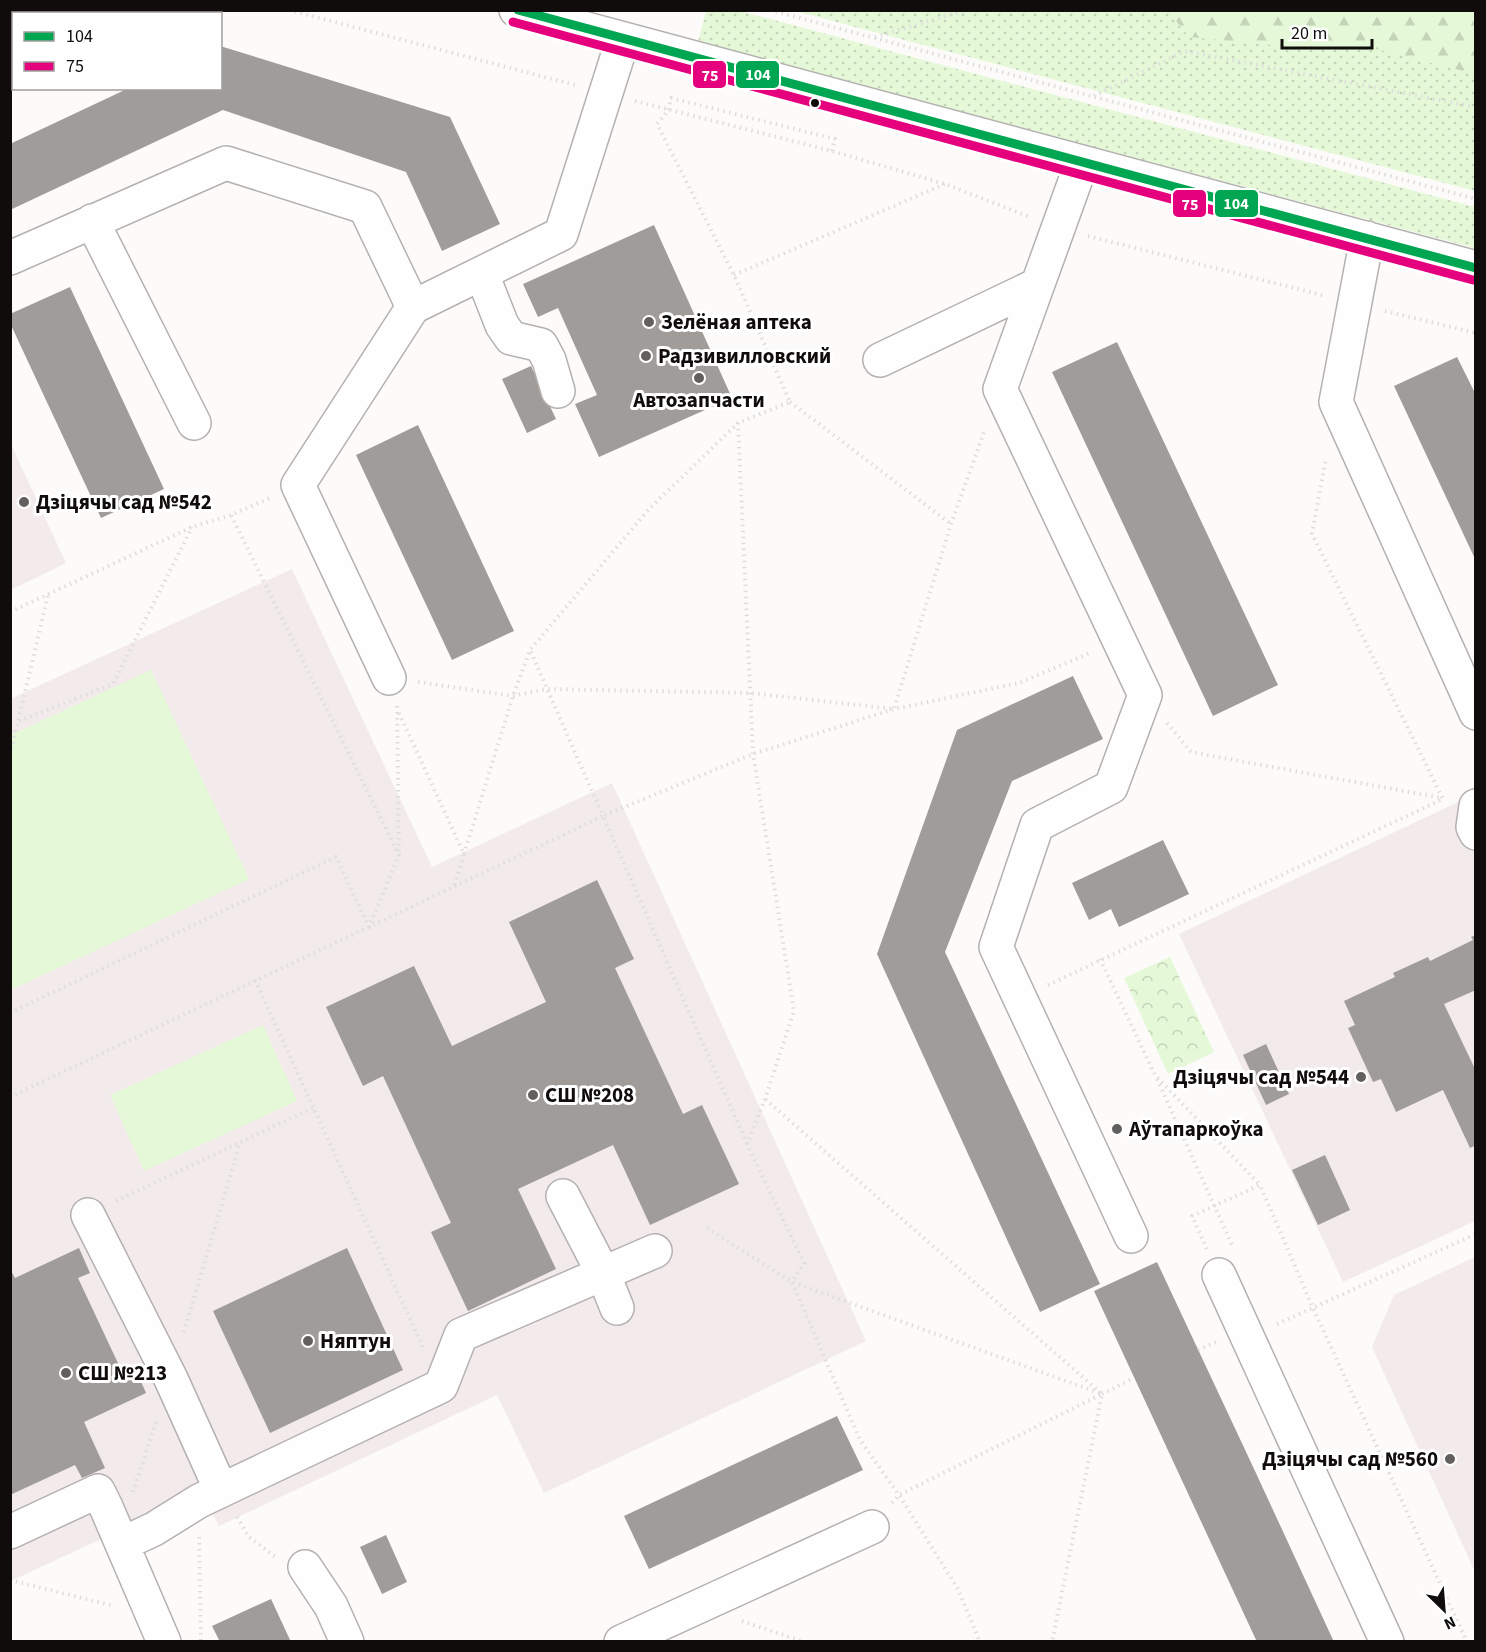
<svg xmlns="http://www.w3.org/2000/svg" width="1486" height="1652" font-family="'Source Sans 3',sans-serif">
	<style>
		.education { fill: #f3eaeb }
		.grass { fill: url(#grass-dots) }
		.forest { fill: url(#forest-firs) }
		.park { fill: url(#park-crowns) }
		.pitch { fill: #e5f9d8 }
		.building { fill: #9f9c9a }
		.lines { fill: none; stroke-linecap: round; stroke-linejoin: round }
		.minor-casing { stroke: #b4b1b0; stroke-width: 36 }
		.path { stroke: #dedddd; stroke-width: 4; stroke-dasharray: 1.5 4.5; stroke-linecap: butt }
		.minor { stroke: #fffefe; stroke-width: 33 }
		.bus-1-casing { stroke: #fff; stroke-width: 14 }
		.bus-2-casing { stroke: #fff; stroke-width: 14 }
		.bus-1 { stroke: #00a651; stroke-width: 9 }
		.bus-2 { stroke: #e5007d; stroke-width: 9 }
		.bus-dot { fill: #0f0c0b; stroke: #fff; stroke-width: 2 }
		.poi-dot { fill: #62605e; stroke: #fff; stroke-width: 2 }
		.labels { text-anchor: middle; dominant-baseline: central; stroke-width: 6; stroke-linejoin: round; paint-order: stroke }
		.poi-label { font-size: 21px; font-weight: bold; fill: #0f0c0b; stroke: #fff; text-anchor: start }
		.line-badge { stroke: #fff; stroke-width: 2 }
		.badge-label { font-size: 16px; text-anchor: middle; font-weight: bold; fill: #fff }
	</style>
	<defs>
		<pattern id="grass-dots" width="8" height="8" patternUnits="userSpaceOnUse" patternTransform="scale(1.5)"><rect width="8" height="8" fill="#e5f9d8"/><path d="M2 2h.1M6 6h.1" fill="none" stroke="#c3d4b8" stroke-width="1.8" stroke-linecap="round"/></pattern>
		<pattern id="forest-firs" width="22" height="20" patternUnits="userSpaceOnUse" patternTransform="scale(1.5)"><rect width="22" height="20" fill="#e5f9d8"/><path d="M5 1l3.5 6h-7zM16 11l3.5 6h-7z" fill="#c3d4b8"/></pattern>
		<pattern id="park-crowns" width="20" height="18" patternUnits="userSpaceOnUse" patternTransform="scale(1.5)"><rect width="20" height="18" fill="#e5f9d8"/><path d="M2 6a3 3 0 1 1 6 0M12 15a3 3 0 1 1 6 0" fill="none" stroke="#c3d4b8"/></pattern>
	</defs>
	<rect width="100%" height="100%" fill="#fdfbf9"/>
	<path class="education" d="M10,442L66,563L11,590H10Z
		M292,569L432,867L612,783L866,1341L544,1493L497,1395L219,1526L202,1492L11,1581L10,699Z
		M1475,794V1221L1343,1282L1179,934Z
		M1475,1257V1572L1372,1347L1394,1295Z"/>
	<path class="grass" d="M706,11H740L1475,207V248L698,42Z
		M795,11H1475V191Z"/>
	<path class="forest" d="M1168,11H1475V74L1376,49L1303,48L1189,37Z"/>
	<path class="park" d="M1170,957L1214,1052L1168,1074L1124,978Z"/>
	<path class="pitch" d="M151,670L249,879L11,990V735Z
		M263,1025L297,1101L144,1171L110,1095Z"/>
	<path class="building" d="M220,46L450,117L500,224L442,251L406,172L223,110L10,210V144L129,88H220Z
		M654,225L732,398L599,457L575,404L597,395L558,308L538,317L523,284Z
		M70,287L164,489L101,518L10,323V314Z
		M1117,342L1278,685L1213,716L1052,372Z
		M1457,357L1476,395V561L1394,386Z
		M531,366L556,419L527,433L502,379Z
		M418,425L514,631L452,660L356,455Z
		M1073,676L1103,739L1012,781L945,952L1100,1284L1040,1312L877,954L957,730Z
		M1163,840L1189,894L1119,927L1111,909L1089,920L1072,883Z
		M597,880L634,959L615,968L683,1114L702,1105L739,1184L650,1225L613,1145L518,1189L556,1269L468,1311L431,1232L451,1223L383,1076L363,1086L326,1007L414,966L452,1046L546,1002L509,922Z
		M1476,935V990L1444,1004L1476,1071V1145L1470,1148L1443,1090L1396,1112L1381,1079L1373,1082L1348,1028L1355,1025L1344,1001L1395,977L1393,973L1428,957L1430,961L1473,940L1471,937Z
		M1266,1044L1289,1094L1266,1105L1243,1055Z
		M1325,1155L1350,1210L1318,1225L1292,1170Z
		M79,1248L90,1273L78,1278L124,1376L136,1370L146,1393L84,1422L105,1468L82,1478L75,1465L10,1495V1269L15,1278Z
		M347,1248L403,1370L270,1433L213,1311Z
		M1157,1262L1255,1471L1334,1642H1257L1094,1291Z
		M837,1416L863,1470L649,1569L624,1516Z
		M386,1535L407,1582L382,1594L360,1547Z
		M271,1599L291,1642H220L212,1626Z"/>
	<g class="lines">
		<g class="minor-casing">
			<path id="minor" d="M516,10L1476,268
				M1082,162L1000,389L1145,695L1111,787L1037,825L996,947L1131,1236
				M92,221L194,423
				M1367,238L1336,402L1476,713
				M10,258L226,163L365,207L413,307L561,234L623,39
				M482,274L502,325L511,338L541,345L549,360L558,391
				M880,360L1037,285
				M389,678L298,485L413,307
				M1476,806L1473,827L1476,833
				M563,1196L603,1273L617,1308
				M88,1215L171,1379L221,1490
				M1219,1275L1387,1642
				M10,1532L98,1491L106,1507L164,1642
				M122,1544L154,1529L199,1501L441,1386L461,1335L655,1251
				M305,1567L331,1606L347,1642
				M621,1642L872,1527"/>
		</g>
		<path class="path" d="M289,10L575,85
			M770,10L1476,199
			M875,37L966,10
			M1094,96L1185,51L1476,107
			M635,101L832,151L945,184L1030,217
			M832,151L835,139L671,98L668,111L657,124L734,275L790,402L738,423L753,754L794,1011L765,1099L747,1144L804,1263L792,1282L860,1440L899,1495L958,1589L980,1642
			M1088,236L1326,296
			M734,275L945,184
			M1385,311L1476,333
			M790,402L951,524
			M10,612L192,527L231,515
			M418,682L513,696L547,689L750,693L894,709L951,524L984,432
			M397,706L399,855
			M399,713L464,854L454,887
			M19,721L113,684L192,527
			M1167,723L1191,752L1442,798
			M10,755L48,595
			M464,854L513,696L530,650L649,509L738,423
			M1100,959L1155,1075L1260,1185
			M255,980L423,1347
			M1048,985L1443,799L1312,534L1326,458
			M10,1013L336,857L369,927L399,855L231,515L270,498
			M1157,1079L1233,1247
			M10,1097L603,816L530,650
			M747,1144L603,816L753,754L894,709L1019,683L1090,653
			M116,1201L313,1108
			M707,1228L792,1282L1102,1394L765,1099
			M1207,1249L1192,1216L1260,1185L1313,1308L1467,1642
			M1277,1324L1476,1234
			M184,1332L240,1143
			M1198,1350L1216,1342
			M1102,1394L1134,1378
			M133,1492L156,1422
			M892,1503L899,1495L1102,1394L1052,1642
			M237,1517L249,1537L277,1558
			M199,1537L201,1642
			M10,1580L114,1606
			M742,1621L804,1642"/>
		<use href="#minor" class="minor"/>
		<g class="bus-1-casing">
			<path id="bus-1" d="M518,10L1476,268"/>
		</g>
		<g class="bus-2-casing">
			<path id="bus-2" d="M513,22L1473,280"/>
		</g>
		<use href="#bus-1" class="bus-1"/>
		<use href="#bus-2" class="bus-2"/>
	</g>
	<circle class="bus-dot" cx="815" cy="103" r="5"/>
	<g class="poi-dot">
		<circle cx="649" cy="322" r="6"/>
		<circle cx="646" cy="356" r="6"/>
		<circle cx="699" cy="378" r="6"/>
		<circle cx="24" cy="502" r="6"/>
		<circle cx="1361" cy="1077" r="6"/>
		<circle cx="533" cy="1095" r="6"/>
		<circle cx="1117" cy="1129" r="6"/>
		<circle cx="308" cy="1341" r="6"/>
		<circle cx="66" cy="1373" r="6"/>
		<circle cx="1450" cy="1459" r="6"/>
	</g>
	<g class="labels">
		<g class="poi-label">
			<text x="661" y="322">Зелёная аптека</text>
			<text x="658" y="356">Радзивилловский</text>
			<text x="699" y="400" text-anchor="middle">Автозапчасти</text>
			<text x="36" y="502">Дзіцячы сад №542</text>
			<text x="1349" y="1077" text-anchor="end">Дзіцячы сад №544</text>
			<text x="545" y="1095">СШ №208</text>
			<text x="1129" y="1129">Аўтапаркоўка</text>
			<text x="320" y="1341">Няптун</text>
			<text x="78" y="1373">СШ №213</text>
			<text x="1438" y="1459" text-anchor="end">Дзіцячы сад №560</text>
		</g>
	</g>
	<g class="line-badge">
		<rect x="735" y="60" width="45" height="29" rx="6" fill="#00a651"/>
		<rect x="692" y="60" width="35" height="29" rx="6" fill="#e5007d"/>
		<rect x="1214" y="189" width="45" height="29" rx="6" fill="#00a651"/>
		<rect x="1172" y="189" width="35" height="29" rx="6" fill="#e5007d"/>
	</g>
	<g class="badge-label">
		<text x="758" y="80">104</text>
		<text x="710" y="81">75</text>
		<text x="1236" y="209">104</text>
		<text x="1190" y="210">75</text>
	</g>
	<rect width="1486" height="1652" fill="none" stroke="#0f0c0b" stroke-width="24"/>
	<rect x="12" y="12" width="210" height="78" fill="#ffffff" stroke="#9f9e9d" stroke-width="1.5"/>
	<rect x="24" y="32" width="30" height="9" fill="#00a651" stroke="#9f9e9d" stroke-width="1.5"/>
	<text x="66" y="42" font-size="18" fill="#0f0c0b">104</text>
	<rect x="24" y="62" width="30" height="9" fill="#e5007d" stroke="#9f9e9d" stroke-width="1.5"/>
	<text x="66" y="72" font-size="18" fill="#0f0c0b">75</text>
	<g transform="translate(1444 1610) rotate(155)" stroke="#ffffff" stroke-width="4.5" paint-order="stroke">
	<path d="M0-4.5L10 22L0 15L-10 22Z" fill="#0f0c0b"/>
	<text y="-9" font-size="16" font-weight="bold" text-anchor="middle" fill="#0f0c0b">N</text>
	</g>
	<path d="M1282 39v9h90v-9" fill="none" stroke="#0f0c0b" stroke-width="3"/>
	<text x="1291" y="39" font-size="18" fill="#0f0c0b" stroke="#ffffff" stroke-width="4.5" paint-order="stroke">20 m</text>
</svg>
